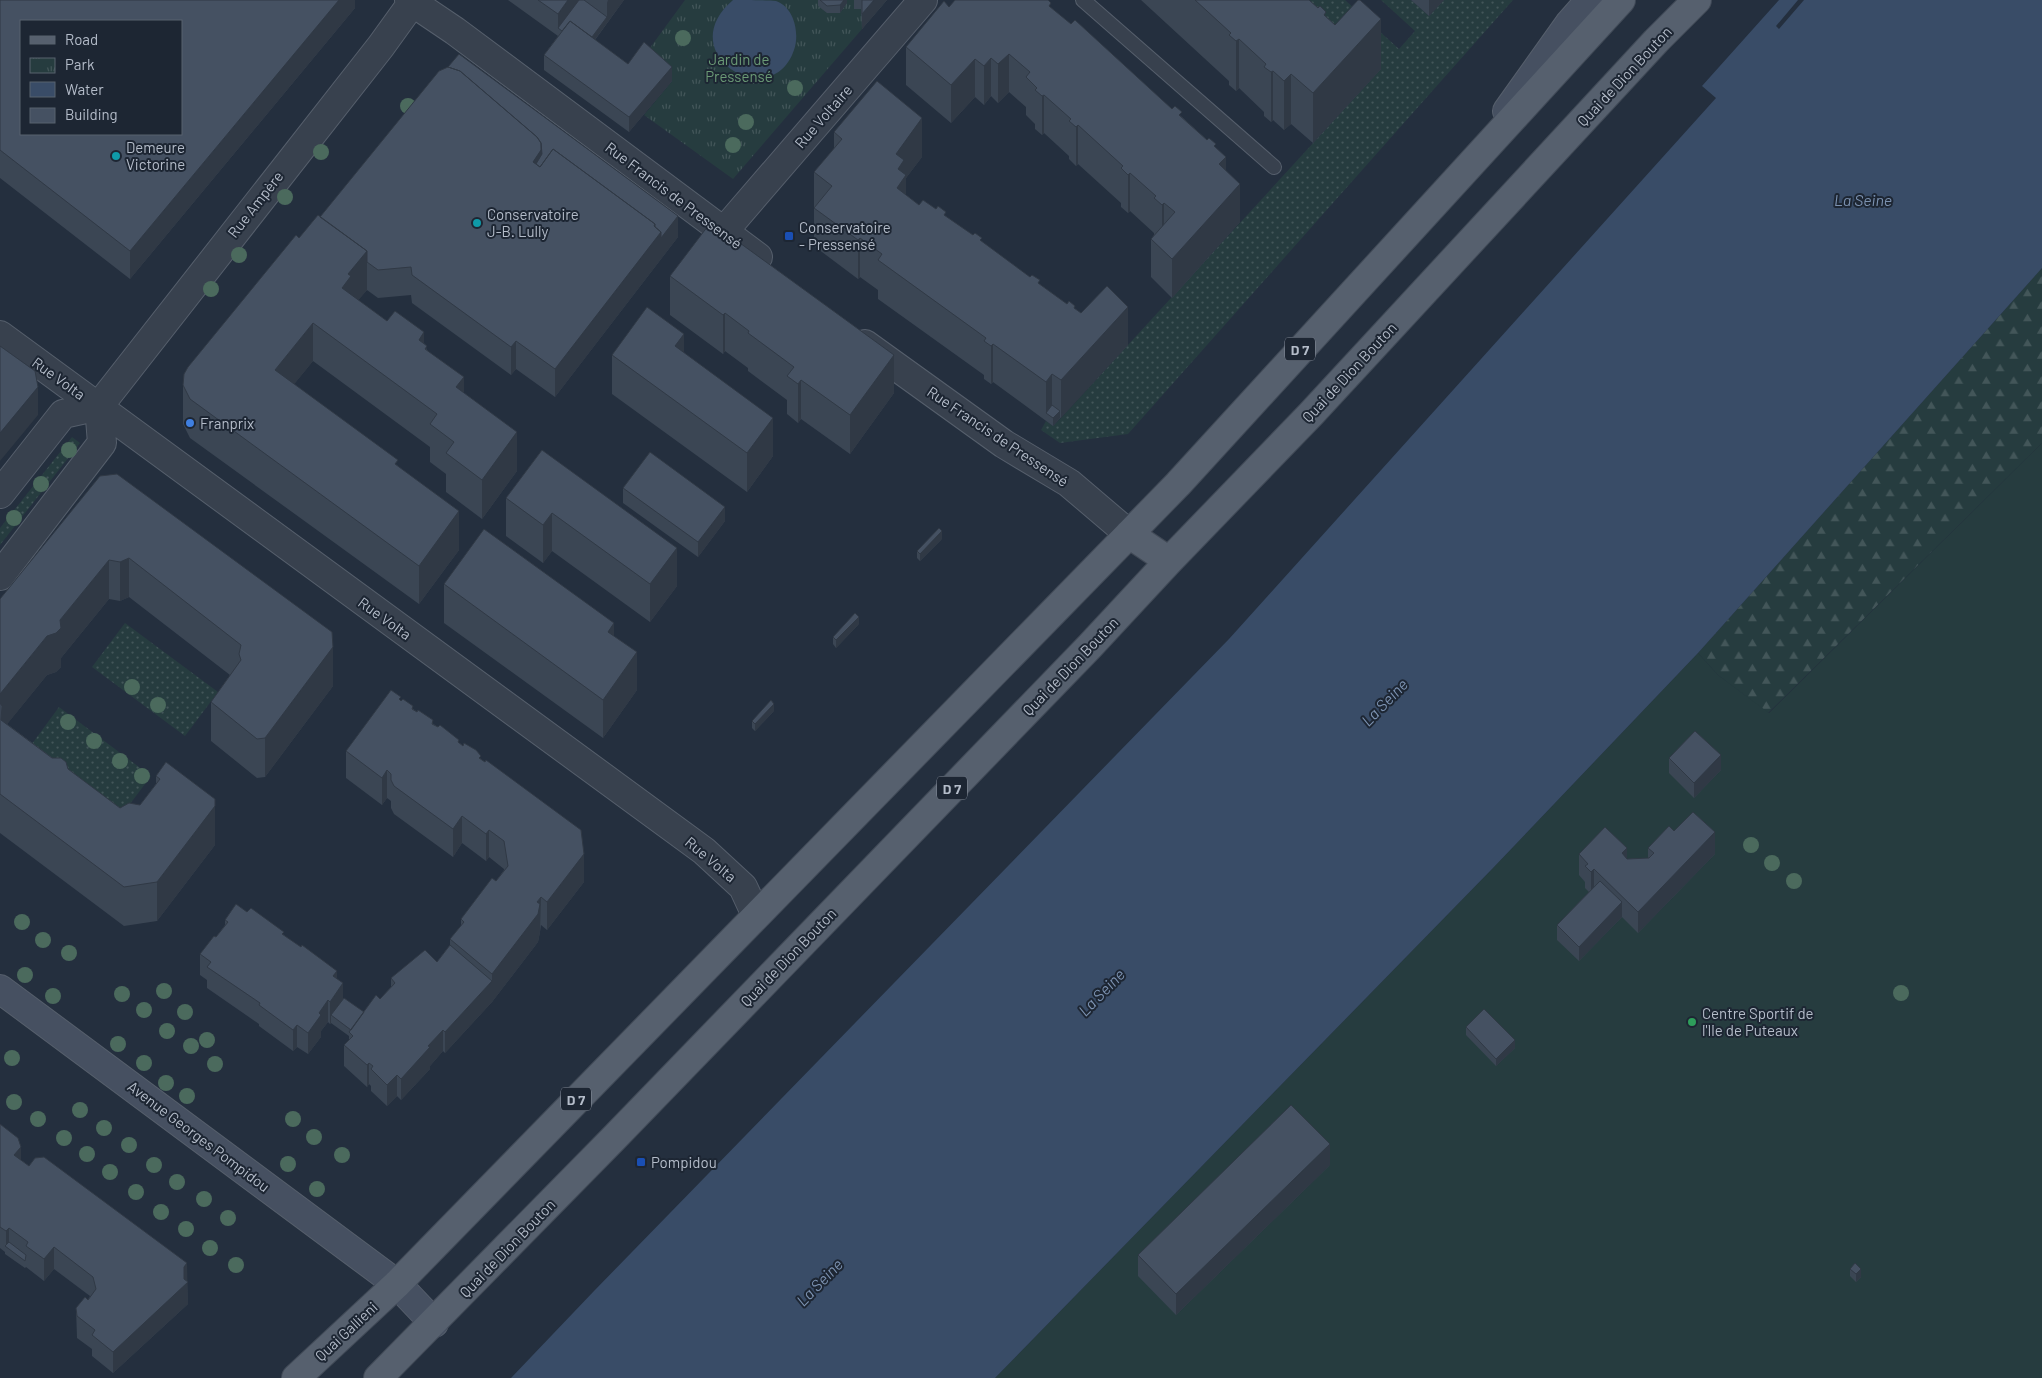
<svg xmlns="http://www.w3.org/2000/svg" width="2042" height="1378" font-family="Barlow,sans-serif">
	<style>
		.grass { fill: url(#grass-dots) }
		.forest { fill: url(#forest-firs) }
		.park { fill: url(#park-tufts) }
		.pitch { fill: #263c3f }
		.water { fill: #394c67 }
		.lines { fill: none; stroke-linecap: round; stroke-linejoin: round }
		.lane-casing { stroke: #565f6c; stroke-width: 16 }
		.street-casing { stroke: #565f6c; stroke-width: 30 }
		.secondary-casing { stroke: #565f6c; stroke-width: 30 }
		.primary-casing { stroke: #414a57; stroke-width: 30 }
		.lane { stroke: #38414e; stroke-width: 14 }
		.street { stroke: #38414e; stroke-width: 28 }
		.secondary { stroke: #465061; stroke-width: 28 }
		.primary { stroke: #56606e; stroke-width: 28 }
		.tree { fill: #4b6a5d }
		.wall { fill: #3b4654 }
		.shaded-wall { fill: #303945 }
		.building { fill: #455162; stroke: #303945; fill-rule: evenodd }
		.culture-dot { fill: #0f9aa8; stroke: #1d2633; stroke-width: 2 }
		.transit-dot { fill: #1a4fb4; stroke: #1d2633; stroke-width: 2 }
		.shop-dot { fill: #3f7fe0; stroke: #1d2633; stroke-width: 2 }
		.leisure-dot { fill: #2e9e5b; stroke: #1d2633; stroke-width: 2 }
		.labels { text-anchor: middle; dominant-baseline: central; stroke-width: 4; stroke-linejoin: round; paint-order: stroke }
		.shield { fill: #1d2633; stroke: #878f9c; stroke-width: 1 }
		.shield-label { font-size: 14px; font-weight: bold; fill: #b4bcc9 }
		.park-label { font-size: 15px; fill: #6b9a76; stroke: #1d2633 }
		.street-label { font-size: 15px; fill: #b4bcc9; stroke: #1d2633 }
		.poi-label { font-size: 15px; fill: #b4bcc9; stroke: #1d2633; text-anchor: start }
		.water-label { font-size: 16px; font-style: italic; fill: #7c92b1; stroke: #1d2633 }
	</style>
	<defs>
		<pattern id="grass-dots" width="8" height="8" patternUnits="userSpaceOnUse" patternTransform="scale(1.25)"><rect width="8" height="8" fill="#263c3f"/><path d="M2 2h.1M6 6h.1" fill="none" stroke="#435659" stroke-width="1.8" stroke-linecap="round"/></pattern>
		<pattern id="forest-firs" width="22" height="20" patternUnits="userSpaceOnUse" patternTransform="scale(1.25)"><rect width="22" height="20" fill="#263c3f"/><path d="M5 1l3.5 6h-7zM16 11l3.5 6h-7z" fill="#435659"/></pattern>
		<pattern id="park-tufts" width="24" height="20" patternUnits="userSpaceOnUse" patternTransform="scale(1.25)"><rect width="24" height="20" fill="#263c3f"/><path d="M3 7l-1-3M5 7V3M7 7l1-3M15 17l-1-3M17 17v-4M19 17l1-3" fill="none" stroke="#435659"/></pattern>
	</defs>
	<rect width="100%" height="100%" fill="#242f3e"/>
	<path class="grass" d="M1254,0H1345L1399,49L1415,31L1381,0H1411L1429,16L1444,0H1513L1128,434L1060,443L1041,430L1046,421L1053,426L1061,418L1381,69Z
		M72,437L80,443L0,545V528Z
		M125,623L218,692L185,736L92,667Z
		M59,707L151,776L118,820L26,752Z"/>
	<path class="forest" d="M2042,268V443L1768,713L1718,675L1698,653Z"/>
	<path class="park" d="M685,0H887L733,179L644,115L672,81L644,56Z"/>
	<path class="pitch" d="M2042,443V1378H995L1493,868L1698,653L1718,675L1769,713Z"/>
	<path class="water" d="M733,0C743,0 768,0 776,1C794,7 800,33 794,50C772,115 670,54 733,0Z
		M1779,0H1798L1776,26L1779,29L1804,0H2042V268L1698,653L1493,868L995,1378H511L594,1291L1229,639L1716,98L1702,86Z"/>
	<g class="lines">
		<g class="lane-casing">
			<path id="lane" d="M1083,0L1274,167"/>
		</g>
		<g class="street-casing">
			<path id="street" d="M409,0L455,31L758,257
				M724,231L923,0
				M0,335L704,851L743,887L756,915
				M865,344L1004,444L1069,483L1129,534
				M0,494L63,414L99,406L381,46L412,3
				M0,576L102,443L99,406"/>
		</g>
		<g class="secondary-casing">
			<path id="secondary" d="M1507,111L1569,24L1590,0
				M0,989L397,1284L434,1323"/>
		</g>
		<g class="primary-casing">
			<path id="primary" d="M1129,534L1169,561
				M296,1378L397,1284L1178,484L1621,0
				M378,1378L614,1138L1090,646L1169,561L1311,414L1656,41L1697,0"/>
		</g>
		<use href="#lane" class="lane"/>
		<use href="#street" class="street"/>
		<use href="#secondary" class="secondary"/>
		<use href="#primary" class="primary"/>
	</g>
	<g class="tree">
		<circle cx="683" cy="38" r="8"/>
		<circle cx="795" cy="88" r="8"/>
		<circle cx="408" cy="106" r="8"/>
		<circle cx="746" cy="122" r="8"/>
		<circle cx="733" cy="145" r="8"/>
		<circle cx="321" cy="152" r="8"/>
		<circle cx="285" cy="197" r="8"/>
		<circle cx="239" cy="255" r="8"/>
		<circle cx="211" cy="289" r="8"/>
		<circle cx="69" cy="450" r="8"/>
		<circle cx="41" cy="484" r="8"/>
		<circle cx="14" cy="518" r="8"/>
		<circle cx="132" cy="687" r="8"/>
		<circle cx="158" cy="705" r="8"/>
		<circle cx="68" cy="722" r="8"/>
		<circle cx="94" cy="741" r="8"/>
		<circle cx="120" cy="761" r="8"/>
		<circle cx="142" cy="776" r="8"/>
		<circle cx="1751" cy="845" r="8"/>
		<circle cx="1772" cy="863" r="8"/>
		<circle cx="1794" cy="881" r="8"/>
		<circle cx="22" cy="922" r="8"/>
		<circle cx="43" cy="940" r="8"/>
		<circle cx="69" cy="953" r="8"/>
		<circle cx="25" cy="975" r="8"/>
		<circle cx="164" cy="991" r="8"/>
		<circle cx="1901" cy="993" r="8"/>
		<circle cx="122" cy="994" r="8"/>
		<circle cx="53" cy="996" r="8"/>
		<circle cx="144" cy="1010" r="8"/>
		<circle cx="185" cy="1012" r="8"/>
		<circle cx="167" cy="1031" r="8"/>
		<circle cx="207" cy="1040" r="8"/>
		<circle cx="118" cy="1044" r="8"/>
		<circle cx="191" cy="1046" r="8"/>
		<circle cx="12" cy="1058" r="8"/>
		<circle cx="144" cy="1063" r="8"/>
		<circle cx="215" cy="1064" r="8"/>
		<circle cx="166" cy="1083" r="8"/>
		<circle cx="187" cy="1096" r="8"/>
		<circle cx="14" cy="1102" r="8"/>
		<circle cx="80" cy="1110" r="8"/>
		<circle cx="38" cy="1119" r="8"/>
		<circle cx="293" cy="1119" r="8"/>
		<circle cx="104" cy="1128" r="8"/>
		<circle cx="314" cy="1137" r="8"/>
		<circle cx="64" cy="1138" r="8"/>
		<circle cx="129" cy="1145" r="8"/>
		<circle cx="87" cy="1154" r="8"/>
		<circle cx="342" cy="1155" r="8"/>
		<circle cx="288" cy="1164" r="8"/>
		<circle cx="154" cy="1165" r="8"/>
		<circle cx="110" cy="1172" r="8"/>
		<circle cx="177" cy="1182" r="8"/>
		<circle cx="317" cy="1189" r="8"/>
		<circle cx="136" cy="1192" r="8"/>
		<circle cx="204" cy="1199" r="8"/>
		<circle cx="161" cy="1212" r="8"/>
		<circle cx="228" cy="1218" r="8"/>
		<circle cx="186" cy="1229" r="8"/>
		<circle cx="210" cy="1248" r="8"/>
		<circle cx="236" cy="1265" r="8"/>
	</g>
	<path class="wall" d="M0,0H355V8L130,279L0,178Z
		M508,0H624L595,40L628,64L672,81L629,132L544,70V55L558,36Z
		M818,0H847V3L840,13H827L818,6Z
		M854,0H887L862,29L861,9H854Z
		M1141,0H1309L1381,69L1313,143L1291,124L1284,130L1273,120L1271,122L1264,116V112L1239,88L1236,91L1229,85V81Z
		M1411,0H1444L1429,16Z
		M949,7L1051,8L1182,117L1216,148L1226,171L1240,222L1172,298L1151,277V239L1154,235V233L1130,211L1128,213L1121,207V203L1078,164L1076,166L1069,159V156L1044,133L1042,135L1035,129V124L1026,115V107L1009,92L998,103L991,96L984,105L975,97L951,123L906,85V47Z
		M834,132L922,157L906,178V195L919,205L946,217L1067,304L1128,345L1053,426L993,382L991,384L984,379V375L878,299V290L860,277L858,279L814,246V172L834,149Z
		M320,217L678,237L555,397L516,369L511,375L412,303L411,295L378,298L367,290L358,300L387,321L424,343L427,350L464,393L517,471L482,519L446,492V474L430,462V447L313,361L294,384L398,466L459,550L419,604L190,438L183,424V385L299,238Z
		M670,276L894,393L850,454L801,419L798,423L787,414V400L748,371V368L725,351L723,354L670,315Z
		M612,355L773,456L747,492L612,394Z
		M542,450L677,586L650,622L552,551L543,563L506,536V498Z
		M100,476L333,686L265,777L257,778L211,741V702L230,675L129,597L120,601L109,599L61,658V667L56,672L47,675L7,724L120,808L140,805L156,784V776L166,762L215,845L157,921L124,926L0,833V599Z
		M623,488L725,521L698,557L623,503Z
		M942,539L920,561L917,558V551Z
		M444,584L614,636L637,690L603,738L444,623Z
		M859,624L836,648L833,644V637Z
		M401,700L481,759L584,882L547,930L541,925L540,932L538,942L492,1002L445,1053L443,1051L430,1066V1069L401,1100L397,1096L387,1106L371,1091V1086L369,1084L367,1087L344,1066V1045L349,1040V1036L331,1023L330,1024L328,1022L321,1031V1037L308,1054L297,1047L293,1051L259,1026V1024L207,988V980L200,975V954L216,937L225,925V920L247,912L284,935L337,979L343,999L364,1012L380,999L391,987V978L437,962L450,945V939L461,926V919L496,881L504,870V869L489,857L486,861L462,843L453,857L394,814L391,808V801L387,798L382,805L346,778V751Z
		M774,711L755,731L752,728V721Z
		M1669,758L1721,770L1694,798L1669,773Z
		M1674,831L1715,854L1638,933L1622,917L1579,961L1557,940V925L1589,892L1585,888V882L1579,875V854L1627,859L1648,858V848Z
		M1466,1027L1515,1048L1496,1066L1466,1035Z
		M0,1124L21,1160L187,1281L188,1304L113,1373L92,1356V1349L77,1338L76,1308L88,1300L90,1296L54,1269L44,1281L26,1267L25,1268L5,1254V1252L0,1248Z
		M1330,1165L1176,1315L1138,1276V1255Z
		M1850,1269L1861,1277L1856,1282L1850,1276Z"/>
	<path class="shaded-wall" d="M339,0H355V8L130,279V251Z
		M568,0H580L558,28V14Z
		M608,0H624L588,49V42L607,17V3Z
		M844,0H847V3L840,13V5Z
		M874,0H887L862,29V14Z
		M1429,0H1444L1429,16Z
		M1381,19V69L1313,143V93Z
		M1239,39V88L1236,91V41Z
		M1009,54V92L998,103V64Z
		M991,58V96L984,105V66Z
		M975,59V97L951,123V85Z
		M672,67V81L629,132V117Z
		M1273,71V120L1271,122V72Z
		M1291,74V124L1284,130V81Z
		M1044,95V133L1042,135V96Z
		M922,118V157L906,178V213L897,227L896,154Z
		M1078,125V164L1076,166V127Z
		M541,150L553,176L533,162Z
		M1226,157V195L1219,164Z
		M1130,173V211L1128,213V175Z
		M1240,184V222L1172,298V259Z
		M1164,203V241L1162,244V205Z
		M678,216V237L555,397V369L654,226L655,224V234L661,232Z
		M860,238V277L858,279V240Z
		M367,251V290L351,309L342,288L348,274Z
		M1128,307V345L1061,418V380Z
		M725,313V351L723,354V315Z
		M313,323V361L275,408V370Z
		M424,332V370L419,340Z
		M684,334V373L675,346Z
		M516,341V369L511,375V347Z
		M993,344V382L991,384V346Z
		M894,355V393L850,454V415Z
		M1052,374V412L1046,413V382Z
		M464,377V416L456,387Z
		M801,380V419L798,423V384Z
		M38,387V415L0,461V433Z
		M1060,411V418L1053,426V418Z
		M773,418V456L747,492V453Z
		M517,432V471L482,519V480Z
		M725,507V521L698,557V542Z
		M459,511V550L419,604V566Z
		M552,513V551L543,563V525Z
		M942,531V539L920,561V554Z
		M677,548V586L650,622V584Z
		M129,558V597L120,601V562Z
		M109,560V599L61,658V667L56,672L47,675L0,733V694Z
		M859,617V624L836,648V640Z
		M614,623V662L608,632Z
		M333,647V686L265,777V738Z
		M637,652V690L603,738V700Z
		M774,704V711L755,731V724Z
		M1721,755V770L1694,798V783Z
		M387,770V798L382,805V778Z
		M215,806V845L157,921V882Z
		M462,816V843L453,857V829Z
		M489,830V857L486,861V834Z
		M1715,832V854L1638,933V912Z
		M1627,848V870L1622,853Z
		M584,854V882L547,930V902Z
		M1594,869V890L1591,893V872Z
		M541,897L540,932L538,942L492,1002L445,1053V1032L492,981V974Z
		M1622,902V917L1579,961V947Z
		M337,971V992L333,976Z
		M343,983V1005L331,1015V1023L330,1024V1002Z
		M328,1000V1022L321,1031V1037L308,1054V1033L319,1013Z
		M297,1025V1047L293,1051V1030Z
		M443,1030V1051L430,1066V1069L401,1100V1079L428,1046Z
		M1515,1040V1048L1496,1066V1059Z
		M369,1063V1084L367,1087V1065Z
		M397,1075V1096L387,1106V1085Z
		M1330,1144V1165L1176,1315V1294Z
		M21,1147V1168L14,1155Z
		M9,1228V1249L6,1247V1231Z
		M54,1247V1269L44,1281V1259Z
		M187,1263L188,1304L113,1373V1352Z
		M1861,1269V1277L1856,1282V1274Z"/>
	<path class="building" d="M0,0H339L130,251L0,150ZM21,21H181V134H21Z
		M538,0H568L558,14Z
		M579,0H584L607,17L592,37L570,21L562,31L558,28Z
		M820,0H844L840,5L827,6Z
		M862,0H874L862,14Z
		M955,0H1048L1051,3L1049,6L1071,24L1075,20L1172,109L1175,106L1182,112L1179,115L1207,140L1209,138L1216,144L1214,146L1226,157L1219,164L1240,184L1172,259L1151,239L1175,212L1164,203L1162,205L1154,198L1156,196L1130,173L1128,175L1121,168L1123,166L1078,125L1076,127L1069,121L1071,119L1044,95L1042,96L1035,90L1037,88L1026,77L1030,72L1009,54L998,64L991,58L984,66L975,59L951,85L906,47L944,1L949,7Z
		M1195,0H1309L1318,8L1320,6L1326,12L1324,15L1335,25L1358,0H1360L1381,19L1313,93L1291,74L1284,81L1273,71L1271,72L1264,67L1266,64L1239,39L1236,41L1229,35L1231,33Z
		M570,21L628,64L644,42L672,67L629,117L544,55Z
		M459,54L678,216L661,238V232L655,227V224L553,149L540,167L536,164L542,154L541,143L537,137L460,71L448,67Z
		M448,67L460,71L537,137L541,143V150L533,162L540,167L553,149L655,224L654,226L661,232L555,369L516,341L511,347L412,275L411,267L378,270L367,262V251L320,217L439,71Z
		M877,81L922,118L896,154L904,160L898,169L906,175L897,188L919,205L923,200L936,209L938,206L946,212L944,215L973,235L975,233L982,238L980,240L1030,277L1032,275L1040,280L1038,283L1067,304L1069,301L1075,306L1074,308L1081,313L1107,286L1128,307L1061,380L1052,374L1046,382L993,344L991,346L984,341L986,338L878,260L882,254L860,238L858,240L814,208L832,186L814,172L842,139L834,132Z
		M318,215L367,251L348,274L351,276L342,288L387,321L395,311L424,332L419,340L427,346L425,349L464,377L456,387L517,432L482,480L446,453L454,442L430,424L437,414L313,323L275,370L398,460L395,464L459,511L419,566L190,399L183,385L184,374L188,367L296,235L299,238Z
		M711,222L894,355L850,415L801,380L798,384L787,376L794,367L748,333L749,331L725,313L723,315L670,276Z
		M647,307L684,334L675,346L773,418L747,453L612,355Z
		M0,346L35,371L38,387L0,433Z
		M1052,405L1060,411L1053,418L1046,413Z
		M542,450L677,548L650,584L552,513L543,525L506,498Z
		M650,452L725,507L698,542L623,488Z
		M117,474L332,632L333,647L265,738L257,739L211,702L241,660L239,654L241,645L129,558L120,562L109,560L60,620L61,628L56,633L47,636L0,694V599L100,476Z
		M939,528L942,531L920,554L917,551Z
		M484,529L614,623L608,632L637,652L603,700L444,584Z
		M855,613L859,617L836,640L833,637Z
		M391,690L401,697L399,699L401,701L403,699L413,706L412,709L417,712L418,710L433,720L432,724L438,727L440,725L459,740L458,742L463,746L464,743L476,750L481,756L479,758L485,762L486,760L581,830L584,854L547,902L541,897L537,902L540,904L538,914L492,974L450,939L464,922L461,919L492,878L496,881L508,866L504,841L489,830L486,834L462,816L453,829L394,786L391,780V774L387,770L382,778L346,751Z
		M771,700L774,704L755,724L752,721Z
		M0,703L2,706L1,720L52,758H61L66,762L68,769L120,808L129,803L140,805L160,779L156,776L166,762L215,799V806L157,882L124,887L0,794Z
		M1695,731L1721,755L1694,783L1669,758Z
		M1693,812L1715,832L1638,912L1594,869L1591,872L1585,866L1588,864L1579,854L1605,827L1627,848L1622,853L1627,859L1649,858L1654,853L1648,848L1669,826L1674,831Z
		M1600,881L1622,902L1579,947L1557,925Z
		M236,904L247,912L251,908L284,932L282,934L301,947L302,945L337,971L333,976L343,983L330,1002L328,1000L319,1013L321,1015L308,1033L297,1025L293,1030L259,1005L260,1003L207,967L211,962L200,954L214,936L216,937L228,922L225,920Z
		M450,945L492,981L445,1032L443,1030L428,1046L430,1047L401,1079L397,1075L387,1085L371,1069L373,1066L369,1063L367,1065L344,1045L353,1036L349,1032L376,995L380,999L395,983L391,978L425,950L437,962Z
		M344,998L364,1012L351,1030L331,1015Z
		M1484,1009L1515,1040L1496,1059L1466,1027Z
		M1291,1105L1330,1144L1176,1294L1138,1255Z
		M0,1124L18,1138L21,1147L14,1155L29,1166L35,1158L44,1157L187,1263L184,1267V1279L188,1282L113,1352L92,1335L95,1330L77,1316L76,1308L85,1297L88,1300L96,1289L93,1277L54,1247L44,1259L26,1246L28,1242L9,1228L6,1231L0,1227Z
		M9,1242L26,1255L25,1261L5,1246Z
		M1855,1263L1861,1269L1856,1274L1850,1269Z"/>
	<g class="culture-dot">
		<circle cx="116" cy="156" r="5"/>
		<circle cx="477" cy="223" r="5"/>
	</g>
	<g class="transit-dot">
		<rect x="784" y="231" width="10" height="10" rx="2.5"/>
		<rect x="636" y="1157" width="10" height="10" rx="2.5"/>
	</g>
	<circle class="shop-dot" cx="190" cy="423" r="5"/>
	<circle class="leisure-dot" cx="1692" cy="1022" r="5"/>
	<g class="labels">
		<g class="shield">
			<rect x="1285" y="337.5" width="30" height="23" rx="4"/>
			<rect x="937" y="776.5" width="30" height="23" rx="4"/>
			<rect x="561" y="1087.5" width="30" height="23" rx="4"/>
		</g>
		<g class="shield-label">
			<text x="1300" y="349">D 7</text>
			<text x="952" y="788">D 7</text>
			<text x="576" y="1099">D 7</text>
		</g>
		<g class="park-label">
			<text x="739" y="59">Jardin de<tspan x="739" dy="17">Pressensé</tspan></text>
		</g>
		<g class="street-label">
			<text transform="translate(1624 76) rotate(-47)">Quai de Dion Bouton</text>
			<text transform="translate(823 116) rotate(-49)">Rue Voltaire</text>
			<text transform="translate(674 195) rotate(37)">Rue Francis de Pressensé</text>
			<text transform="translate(255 204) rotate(-52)">Rue Ampère</text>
			<text transform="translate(1349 372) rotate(-47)">Quai de Dion Bouton</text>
			<text transform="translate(59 378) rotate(36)">Rue Volta</text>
			<text transform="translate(998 436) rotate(34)">Rue Francis de Pressensé</text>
			<text transform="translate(385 618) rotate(36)">Rue Volta</text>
			<text transform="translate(1070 666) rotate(-46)">Quai de Dion Bouton</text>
			<text transform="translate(711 859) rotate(40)">Rue Volta</text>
			<text transform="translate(788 957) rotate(-46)">Quai de Dion Bouton</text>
			<text transform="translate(199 1136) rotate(37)">Avenue Georges Pompidou</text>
			<text transform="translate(507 1248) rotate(-46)">Quai de Dion Bouton</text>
			<text transform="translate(346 1331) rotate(-43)">Quai Gallieni</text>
		</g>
		<g class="poi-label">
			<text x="126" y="147">Demeure<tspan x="126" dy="17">Victorine</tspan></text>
			<text x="487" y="214">Conservatoire<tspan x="487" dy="17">J-B. Lully</tspan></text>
			<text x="799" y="227">Conservatoire<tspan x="799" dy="17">- Pressensé</tspan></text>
			<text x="200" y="423">Franprix</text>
			<text x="1702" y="1013">Centre Sportif de<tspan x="1702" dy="17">l'Ile de Puteaux</tspan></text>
			<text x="651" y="1162">Pompidou</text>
		</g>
		<g class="water-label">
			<text x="1863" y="199">La Seine</text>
			<text transform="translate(1384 702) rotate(-46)">La Seine</text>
			<text transform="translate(1101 992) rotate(-46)">La Seine</text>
			<text transform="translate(819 1282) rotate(-46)">La Seine</text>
		</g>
	</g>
	<rect x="20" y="20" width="162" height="115" fill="#1d2633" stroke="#59626f"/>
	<rect x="30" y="36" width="25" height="8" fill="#56606e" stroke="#59626f"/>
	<text x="65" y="45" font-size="15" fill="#b4bcc9">Road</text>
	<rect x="30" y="58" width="25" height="15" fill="url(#park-tufts)" stroke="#59626f"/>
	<text x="65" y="70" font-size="15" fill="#b4bcc9">Park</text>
	<rect x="30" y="82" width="25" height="15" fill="#394c67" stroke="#59626f"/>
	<text x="65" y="95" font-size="15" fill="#b4bcc9">Water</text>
	<rect x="30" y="108" width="25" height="15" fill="#455162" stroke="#59626f"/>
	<text x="65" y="120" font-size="15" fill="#b4bcc9">Building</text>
</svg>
